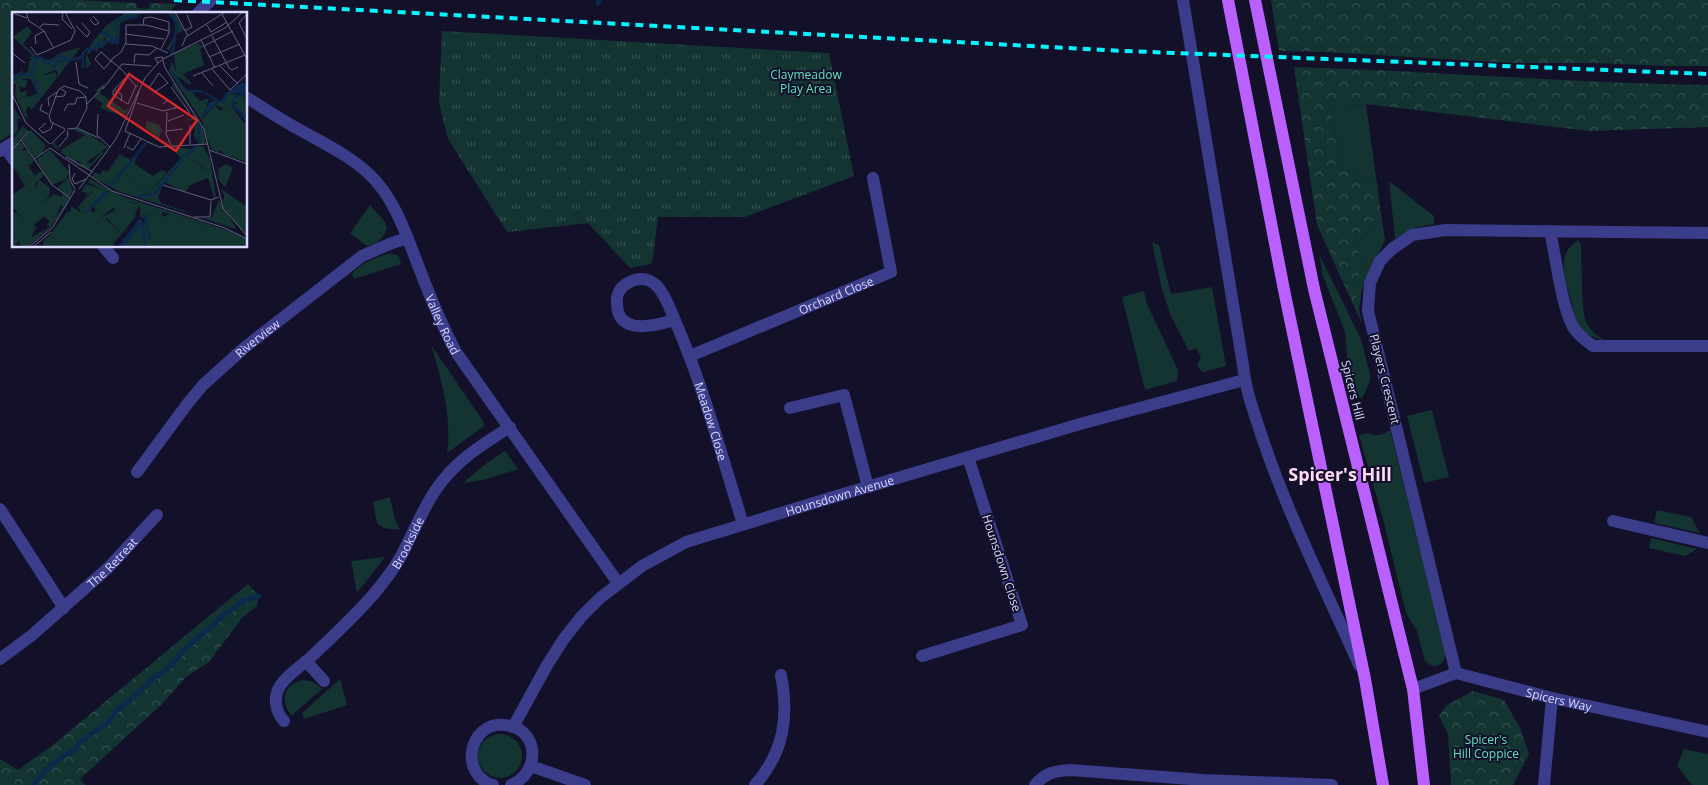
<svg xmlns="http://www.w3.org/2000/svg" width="1708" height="785" font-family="'Open Sans',sans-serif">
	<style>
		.green { fill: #133431 }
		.forest { fill: url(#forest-crowns) }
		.park { fill: url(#park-tufts) }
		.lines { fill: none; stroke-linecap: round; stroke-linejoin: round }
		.stream { stroke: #0c284d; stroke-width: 5 }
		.minor { stroke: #3b3c8a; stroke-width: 12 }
		.primary { stroke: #ba60ff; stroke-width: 12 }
		.rail { stroke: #05f5ff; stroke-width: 4; stroke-dasharray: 8 6; stroke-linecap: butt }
		.labels { text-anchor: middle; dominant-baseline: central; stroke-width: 4; stroke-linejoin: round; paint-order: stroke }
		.park-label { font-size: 12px; fill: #62e2ba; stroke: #13102a }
		.street-label { font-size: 12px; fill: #dbd9ff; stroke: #13102a }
		.district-label { font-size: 18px; font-weight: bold; fill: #ffdbf4; stroke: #13102a }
		.inset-river { fill: none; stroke: #0c284d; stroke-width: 2.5 }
		.inset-road { fill: none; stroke: #63607f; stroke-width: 1 }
		.view { fill: #d62828; fill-opacity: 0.15; stroke: #d62828; stroke-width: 2.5 }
		.inset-edge { fill: none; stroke: #dbd9ff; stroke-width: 2.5 }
	</style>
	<defs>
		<pattern id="forest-crowns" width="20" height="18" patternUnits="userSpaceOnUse" patternTransform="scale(1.25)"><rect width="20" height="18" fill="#133431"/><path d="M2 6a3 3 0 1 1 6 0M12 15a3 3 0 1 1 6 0" fill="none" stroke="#355150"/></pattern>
		<pattern id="park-tufts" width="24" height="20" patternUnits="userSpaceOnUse" patternTransform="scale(1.25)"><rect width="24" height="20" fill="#133431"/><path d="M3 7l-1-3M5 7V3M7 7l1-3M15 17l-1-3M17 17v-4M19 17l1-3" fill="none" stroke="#355150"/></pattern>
	</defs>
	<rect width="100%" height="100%" fill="#13102a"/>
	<path class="green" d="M62,8L115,9L167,14H14V133L0,141V9Z
		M1366,104L1377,184L1342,169L1330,105Z
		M1389,181L1434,216V224L1414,228L1395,239Z
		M370,205L385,222L387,229C383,238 377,245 367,246L350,233Z
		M1382,221L1385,240L1362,289L1359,310L1355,290L1362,265L1357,245L1372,227Z
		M1579,240L1581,246C1582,263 1581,309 1586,322C1590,330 1596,335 1603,339L1602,340C1593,337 1585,334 1579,326C1574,319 1573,308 1571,300C1565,279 1555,253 1579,240Z
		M1152,242L1159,245L1171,294L1212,287L1226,366L1203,372L1197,366L1201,357L1196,348L1189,351L1171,316L1162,290Z
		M390,253L399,256L401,264L354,279L352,274C360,263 377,257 390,253Z
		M1320,256L1361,339L1371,378L1362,399L1359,397L1355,385L1353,384L1348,367L1345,332L1322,273Z
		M1144,291L1147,304L1178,370L1177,381L1145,390L1122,297Z
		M431,345L483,421L484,426L447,453C452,416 442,381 431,345Z
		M1432,410L1449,477L1424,483L1407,416Z
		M1390,430L1446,652C1445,665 1435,671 1425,661L1417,631L1406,613L1384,523L1359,435L1368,433C1376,437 1383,435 1390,430Z
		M505,451L518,469L483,480L463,483L488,462Z
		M390,497L394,516L400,530L384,528L377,523L373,502Z
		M1657,510L1691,517L1700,533L1654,523Z
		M1651,538L1697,549L1685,556L1649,548Z
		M385,557L357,593L351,561Z
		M340,679L347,705L304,719L302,713Z
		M303,680L314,682L322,689L291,716C280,700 283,685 303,680Z
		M478 756a22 22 0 1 1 44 0a22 22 0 1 1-44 0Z
		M1684,749L1708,754V785H1692L1677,766Z"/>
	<path class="forest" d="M0,0H77L136,3L137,8L149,9L150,3L177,4L167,14L115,9H0Z
		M1271,0H1708V66H1663L1595,63H1513L1324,52L1279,51Z
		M1294,67C1432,71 1570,83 1708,85V127L1589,131L1366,104L1330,105L1342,169L1377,184L1382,221L1372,227L1357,245L1362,265L1355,290L1362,324L1317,225Z
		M248,584L259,596L257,606L242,618L209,662L187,676L162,704L80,779L85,785H0V759L18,770L54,744Z
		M1473,691L1504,700L1520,728L1529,754L1513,785H1451L1448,734L1439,716L1447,705Z"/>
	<path class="park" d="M442,31L829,53L854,176L745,217H658L652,264L630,268L588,223L507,232L448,139L439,103Z"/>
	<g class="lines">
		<path class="stream" d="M598,3L599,0
			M33,785L50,766L63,756L75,750L80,742L109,722L116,711L136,695L155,677L167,669L186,648L227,613L243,601L259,596"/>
		<g class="minor">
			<path d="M1183,0L1243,365C1245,388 1253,409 1260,431C1286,511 1325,588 1359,665"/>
			<path d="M197,14L211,0"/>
			<path id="s1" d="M246,97C265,109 283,121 302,131C325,144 350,156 369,174C394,197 406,234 418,265C429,294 441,324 456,352L618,583"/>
			<path d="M5,148L14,160"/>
			<path d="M0,151L14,142"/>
			<path d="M1550,231C1556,258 1561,304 1573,327C1578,335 1586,341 1593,346H1708"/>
			<path d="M103,246L113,258"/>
			<path id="s2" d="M674,320C655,326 617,336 617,303C616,295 620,288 626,284C637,277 648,277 657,286C666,295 671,312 676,323C704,388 722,457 743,524"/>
			<path id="s3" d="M690,356L891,272L873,178"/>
			<path d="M790,408L844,395L868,487"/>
			<path id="s4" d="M137,472L188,403L203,385L244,348L362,256L392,243L408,238"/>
			<path d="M0,509L64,608"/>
			<path d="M1613,521L1708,543"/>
			<path d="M922,656L1022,625L968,457"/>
			<path id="s5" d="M0,659L31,636L108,568L157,515"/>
			<path d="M306,661L324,681"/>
			<path d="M1456,673L1368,311L1370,283L1380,261L1392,249L1412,235L1446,230L1708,233"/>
			<path id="s6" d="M1413,689L1456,673L1552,698L1708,732"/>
			<path id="s7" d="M284,721C275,711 273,697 280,686C287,675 298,668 308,660C330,639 353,618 373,595C383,583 392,572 400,558C412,536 421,512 435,491C455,461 480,446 510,427"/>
			<path id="s8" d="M513,727L546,667L563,640L581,617L600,598L642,566L686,542L830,498L1080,424L1244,380"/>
			<path d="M531,766L585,785"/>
			<path d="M493,785C459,775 468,722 504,725C539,727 542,772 511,785"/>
			<path d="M755,785C784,752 789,717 781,675"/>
			<path d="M1035,785C1045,773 1054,771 1070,770L1204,780L1332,785"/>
			<path d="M1544,785L1552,698"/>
		</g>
		<path class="primary" d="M1228,0L1284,290L1365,679L1383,785
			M1255,0L1314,289L1413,689L1424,785"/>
		<path class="rail" d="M174,0L1125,51L1708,74"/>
	</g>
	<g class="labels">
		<g class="park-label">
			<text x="806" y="74">Claymeadow<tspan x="806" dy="14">Play Area</tspan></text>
			<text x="1486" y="739">Spicer's<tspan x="1486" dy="14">Hill Coppice</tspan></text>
		</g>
		<g class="street-label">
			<text stroke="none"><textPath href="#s3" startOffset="158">Orchard Close</textPath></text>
			<text stroke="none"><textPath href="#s1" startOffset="314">Valley Road</textPath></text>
			<text stroke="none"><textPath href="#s4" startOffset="181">Riverview</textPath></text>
			<text transform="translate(1385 379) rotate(76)">Players Crescent</text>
			<text transform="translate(1353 390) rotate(76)">Spicers Hill</text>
			<text stroke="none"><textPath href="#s2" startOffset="274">Meadow Close</textPath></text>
			<text stroke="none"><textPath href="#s8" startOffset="420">Hounsdown Avenue</textPath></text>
			<text stroke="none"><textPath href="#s7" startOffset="231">Brookside</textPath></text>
			<text stroke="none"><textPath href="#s5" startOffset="148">The Retreat</textPath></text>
			<text transform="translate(1002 563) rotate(72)">Hounsdown Close</text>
			<text stroke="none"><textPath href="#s6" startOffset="152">Spicers Way</textPath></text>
		</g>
		<g class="district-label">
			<text x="1340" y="474">Spicer's Hill</text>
		</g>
	</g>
	<g transform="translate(12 12)">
		<rect width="235" height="235" fill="#13102a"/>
		<path d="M115,0H124L103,10L89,31H80L95,13ZM25,56L33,63L44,60V65L25,69L21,59ZM6,66L16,69L13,76L7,74L9,81L15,78L14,85L26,82L30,85L20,97L16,94L13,101L7,86L14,85L6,83L4,78ZM0,93L9,107H5L6,118L0,125ZM203,93L208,99L219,93L232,111L235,108V150L213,143L208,138L206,140L200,138L191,106ZM11,114L16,119L5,131H10L13,136L9,139L15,138L22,149L16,154L23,164L15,170L0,154V128ZM19,118L34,134L29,142L22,145L10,128ZM42,130L41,133L49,140L56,134L66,152L80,151L90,139L92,141L76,157L66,153L43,136L41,133ZM158,134L178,137L185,134L176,142L197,161ZM38,138L57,160L54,167L40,173L24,148ZM108,142L115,148L114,153L97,172L90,169L92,165L88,163L91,158L95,160ZM214,152L221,156L213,175L204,165L207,166L206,157ZM114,161L137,181L124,184L103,176ZM56,166L61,179L57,185L45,176ZM74,172L94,179L72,200L69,192L81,179L77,181L72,176ZM208,176L235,195V201L211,194L212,183ZM97,181L110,189L86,207L85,212L93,206L109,222L99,233L74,201L78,197L81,201L84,198L81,194ZM42,182L49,185L51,182L57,186L55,192L49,193L43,206L29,193ZM114,189L124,192L125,195L123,205L110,222L94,205ZM59,194L71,202L46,230L37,224L56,199L58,200ZM4,200L12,209L5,225L0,228V202ZM150,200L151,205L158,202L172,207L164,214L172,207L203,216L201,222L192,235H133L131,213L130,219L124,216L114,230L107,235L129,206L131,213L137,201Z" fill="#133431"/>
		<path d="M124,0H134L108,11L107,32L96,30L90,36L86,35V40L82,37L75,43L79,52L74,57V44L79,32L93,28V20L98,12ZM142,0H162L172,18L163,23L158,38H154L163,23V9L156,2ZM69,35L30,85L26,82L7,86L16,104L14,107L3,83L4,72L0,71V64L9,60L10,55L11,62L16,60L17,49L22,45L38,48L48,41ZM23,56L33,62L44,58L46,61L44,65L25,69ZM13,66L19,67L25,81L14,85L6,83L5,68ZM160,49L164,60H169L179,71L178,73L165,64L172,77L180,80L188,89L197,86L191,106L196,116L199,138L190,109L157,59ZM76,67L84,78L96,69L86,80L114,99L119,90L114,102L112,101L113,105L88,96L91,91L82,86L86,79H84ZM162,71L191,116L194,131L188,133L182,124L184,108L170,109L182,106L181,102L160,73ZM59,117H66L74,120L96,135L75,150V155L41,133L45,128L43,132L49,138L73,123ZM135,130L144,134L135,131L133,134L131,133L122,151L127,155L122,152L104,175L119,182L123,180L124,184L137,181L169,146L158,134L197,160L176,142L185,134H191L198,147L204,185L199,187L202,185L196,166L178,173L173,180L152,170L146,185L149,191L192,206L108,180L80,165L83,160L92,165L90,169L97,172L114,153L112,144L120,149L131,133ZM4,159L15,170L29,159L32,163L23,172L24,176L17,178L43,206L51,195L49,193L52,190L55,192L39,215L15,235H9L7,228L3,235L0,232L12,209L0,194V183L13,174ZM32,204L38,210L35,212L37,215L19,226L24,215L22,213ZM78,167L109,184L218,219L235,228V235H192L203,216L172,207L162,218L138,230L162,217L171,207L151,200L137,201L133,206L128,205V194L124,199V191L115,189L103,198L101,195L109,189L97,181L75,201L99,233L109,222L94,206L86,212V207L99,200L94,206L110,222L120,208L101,233L98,235H32L31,229L37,224L46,230L70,202L66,195L76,182L70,179L65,185L73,174L79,180L69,192L72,200L85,184L94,180L76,170ZM207,188L224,216L223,217L193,207L200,205ZM211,194L235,201V223L222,209ZM130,211L133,235H109L124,215L130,219L126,213Z" fill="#133431" fill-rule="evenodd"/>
		<path d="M217,82L235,84L212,97L205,93L195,98L193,97L200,89L211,90Z" fill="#133431"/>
		<path d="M229,85L235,88L233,105L223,93Z" fill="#133431"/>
		<path d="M15,14L20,20L11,32L24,44L17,47L20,43L1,25ZM186,31L192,35L188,37L192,53L171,62L164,60L162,41ZM135,109L146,112L150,117L147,126L133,115ZM121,151L141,164L150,158L155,160L137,181L114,161ZM27,168L38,176L37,185L29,193L17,178L24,176Z" fill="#133431"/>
		<path d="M161,41L159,57L175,78H189L209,89L214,81L231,70L235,73V82L229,85L230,81L217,82L211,90L206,91L192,81L177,80L172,77L158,57Z" fill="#0c284d"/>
		<path class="inset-river" d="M158,0L165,12L160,43M89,19L106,30M40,56L46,50L54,48M71,56V40M22,67L26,82M0,69L8,62L20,63L23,46H30L35,52L49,44L58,48L68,46L75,37L80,38L86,32L90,35L93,29L105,31V9L114,5H124L127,0M230,83L223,85L220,91L234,108M189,105L198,96L197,92L200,94L206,90M187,112V132M173,145L185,133M98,175L134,131M124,185L142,182L171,147M73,201L95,179M132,203L138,228M130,211L133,235M107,235L128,208M110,235L130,210"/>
		<path class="inset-road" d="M14,0L17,9L32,19L41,35M53,0L63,19L59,28M163,0L176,24M0,1L15,6M51,1L50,7L60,17M210,2L235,47M235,2L227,11L235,27M78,8L83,13L87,11L81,4M131,13L132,6L139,5L157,10V21L149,37M195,13L199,20L215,10M64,14L75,25L78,20L70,11M28,15L31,12L47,13M173,19L180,15L175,3M113,22L152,27M200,24L217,56L220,58L226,55M189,28L203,56M24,32L23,24L32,19M114,32L140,34L156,41M170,34L174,25L213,0M192,34L221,19M19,35L25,43L59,28M0,41L13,51M197,45L228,32M151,47L213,16L231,0M150,48L146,51L143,46L150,45L153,56L192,117L211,196L235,224M64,50L67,72L76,76M122,51L123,42L137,43L145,36M208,54L226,72M200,57L218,78L235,62M190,61L201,74M115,64L101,79V83L116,92L124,74M181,64L233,43M130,71L143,80L156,71L147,61L137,76M126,74H124L110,58L108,56L99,49L89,40L83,47L92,57L99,49L100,47L109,40L114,31V13H134L157,19M159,75L178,101M91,77L110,52L139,54M102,77L110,83L109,89M127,80L113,119L147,135L196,132M0,82L14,111L38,132M44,85L52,84L54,80L49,77M125,91L151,99L166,95L163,97M30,92L28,98L36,102M75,92L92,74M151,92L156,88L164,95M37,94L36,86L45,80M52,99L56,92H63L65,86L74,85M155,100L154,122L159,133M86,102L85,123L98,135M156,109L172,103M34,111L27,117L31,121L39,117L41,111M53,117L39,110L37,104L46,78L52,74L68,79L74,85L75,96L65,116M55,117L65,116L87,126M154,119L171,117M9,128L40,173L58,186M39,132L53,118M178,132V113M47,135L56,124L55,119M115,135L121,138L129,127M38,136L100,179L213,216L235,227M112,136L118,121M0,138L17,119M197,138L235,152M54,145L81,160M22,147L38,136M57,152L58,168L63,177M63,161L60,167L63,172L74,167M151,173L199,188L207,185M67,177L104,127L133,66L146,51M182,205H198L199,189M17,235L41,215L63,178M21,235L39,220"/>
		<path class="view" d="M117,62L185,108L164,139L96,94Z"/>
		<rect width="235" height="235" class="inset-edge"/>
	</g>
</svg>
